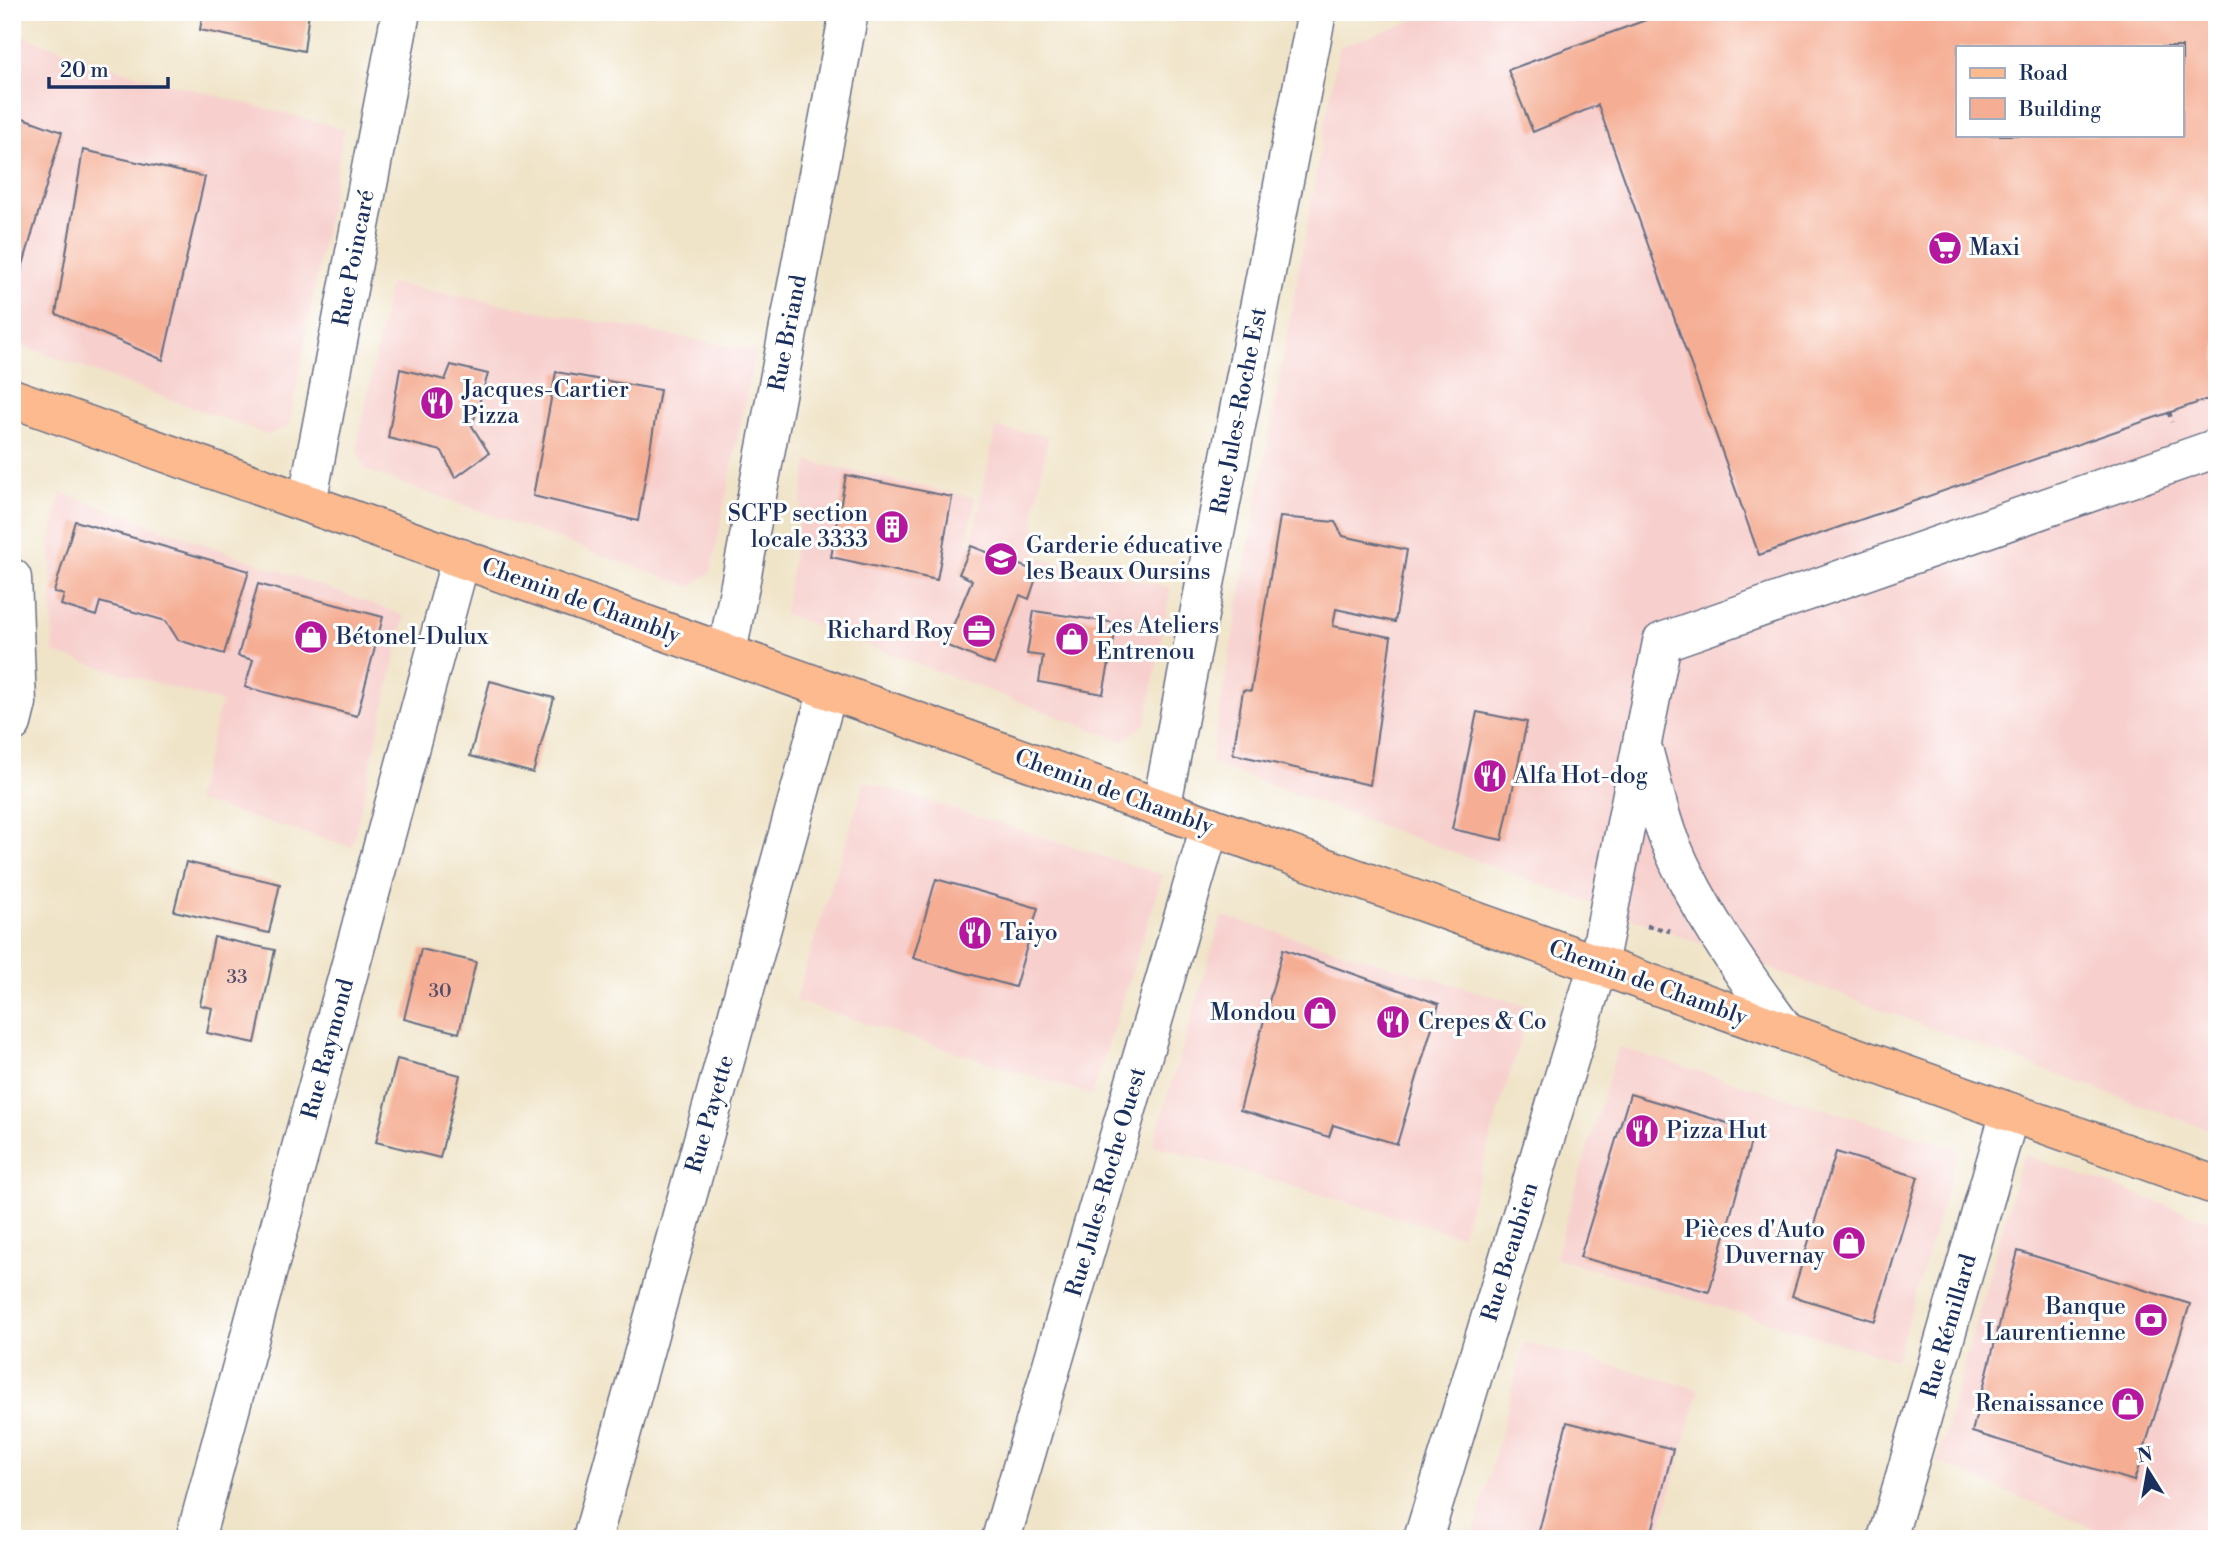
<svg xmlns="http://www.w3.org/2000/svg" width="2229" height="1551" font-family="'Libre Bodoni',serif">
	<style>
		.built { fill: #f7d0ce; fill-rule: evenodd }
		.building { fill: #f5ae94; fill-rule: evenodd }
		.lines { fill: none; stroke-linecap: round; stroke-linejoin: round }
		.minor-casing { stroke: #666e83; stroke-width: 41 }
		.major-casing { stroke: #666e83; stroke-width: 41 }
		.path { stroke: #666e83; stroke-width: 4.5; stroke-dasharray: 5 5; stroke-linecap: butt }
		.minor { stroke: #fff; stroke-width: 38 }
		.major { stroke: #fcba8e; stroke-width: 38 }
		.labels { text-anchor: middle; dominant-baseline: central; stroke-width: 6; stroke-linejoin: round; paint-order: stroke }
		.number-label { font-size: 19px; fill: #524f6c }
		.poi-label { font-size: 23px; fill: #1b2f5e; stroke: #fff; text-anchor: start }
		.street-label { font-size: 23px; fill: #1b2f5e; stroke: #fff }
	</style>
	<rect width="100%" height="100%" fill="#fff"/>
	<filter id="ink" filterUnits="userSpaceOnUse"><feTurbulence type="fractalNoise" baseFrequency=".0143" numOctaves="2"/><feDisplacementMap in="SourceGraphic" scale="14" xChannelSelector="R" yChannelSelector="G"/><feConvolveMatrix kernelMatrix="1 2 1 2 8 2 1 2 1" color-interpolation-filters="sRGB"/></filter>
	<filter id="wash" filterUnits="userSpaceOnUse"><feTurbulence type="fractalNoise" baseFrequency=".00686" numOctaves="4" result="noise"/><feDisplacementMap in="SourceGraphic" scale="28" xChannelSelector="R" yChannelSelector="G"/><feGaussianBlur stdDeviation="1.57" result="paint"/><feColorMatrix in="noise" values="0 0 0 0 0 0 0 0 0 0 0 0 0 0 0 0 0 1.4 0 .05"/><feComposite in="paint" operator="in"/></filter>
	<g filter="url(#wash)">
		<rect width="100%" height="100%" fill="#f0e4c8"/>
		<path class="built" d="M1436,12H2217V1133L1210,763L1339,47ZM1958,47H2182V135H1958Z
			M12,32L127,72L344,129L289,427L268,435L12,342Z
			M390,283L755,351L711,572L691,587L365,470L357,448Z
			M996,428L1048,436L1034,517L1037,558L1171,587L1146,723L1123,741L784,614L808,461L975,498L967,543L971,544Z
			M60,492L405,616L352,847L195,801L221,702L53,653L51,540Z
			M865,781L1163,875L1092,1095L795,1001Z
			M1222,916L1530,1007L1461,1236L1153,1145Z
			M1618,1047L1959,1149L1896,1360L1555,1258Z
			M2023,1154L2217,1223V1539H2108L2109,1535L1937,1462Z
			M1525,1342L1699,1389L1658,1539H1472Z"/>
		<g id="blocks">
			<path class="building" d="M203,12H309L304,51L200,30Z
				M1668,12H2217V396L1759,555L1598,105L1533,132L1508,70ZM1958,47H2182V135H1958Z
				M12,114L62,132L13,299H12Z
				M83,150L205,177L163,360L56,314Z
				M451,365L488,374L472,426L489,453L455,478L442,451L388,438L400,369L445,380Z
				M556,372L660,390L638,521L533,496Z
				M846,475L952,497L937,580L831,557Z
				M1280,517L1335,522L1343,536L1407,550L1395,622L1336,609L1333,626L1391,637L1370,785L1233,754L1243,690L1251,691Z
				M75,521L249,571L224,654L178,640L166,621L100,602L96,616L61,605L64,595L54,592Z
				M971,546L1038,572L1029,599L1020,595L994,665L945,645L972,580L959,574Z
				M258,584L383,617L357,716L245,687L253,660L238,656Z
				M1034,611L1117,623L1103,694L1039,682L1043,656L1027,654Z
				M490,681L554,698L533,773L470,756Z
				M1477,712L1527,722L1502,840L1452,829Z
				M186,862L280,884L269,933L174,911Z
				M936,879L1038,908L1015,987L913,958Z
				M214,937L275,950L255,1043L207,1033L212,1008L200,1005Z
				M421,949L476,962L459,1033L404,1019Z
				M1283,949L1439,1004L1397,1144L1333,1125L1329,1137L1240,1110Z
				M397,1059L460,1075L440,1158L376,1142Z
				M1630,1094L1754,1131L1709,1292L1580,1257Z
				M1836,1152L1918,1177L1875,1321L1792,1296Z
				M2018,1251L2190,1304L2134,1481L1972,1432Z
				M1567,1422L1673,1449L1650,1539H1537Z"/>
		</g>
	</g>
	<g filter="url(#ink)">
		<use href="#blocks" fill-opacity="0" stroke="#666e83" stroke-width="2"/>
		<g class="lines">
			<g class="minor-casing">
				<path id="minor" d="M307,503L401,12
					M12,578L17,703L12,723
					M727,653L849,12
					M1644,752C1652,781 1658,812 1669,840C1698,910 1741,971 1786,1032
					M1161,809L1317,12
					M195,1539L461,558
					M592,1539L828,690
					M1001,1539L1210,826
					M1423,1539L1598,965L1662,642L2217,448
					M1887,1539L2010,1112"/>
			</g>
			<g class="major-casing">
				<path id="major" d="M12,398L2217,1186"/>
			</g>
			<path class="path" d="M2169,412L2172,422
				M1647,926L1670,931"/>
			<use href="#minor" class="minor"/>
			<use href="#major" class="major"/>
		</g>
	</g>
	<defs>
		<g id="supermarket-disc" transform="scale(1.75)"><circle r="9.5" fill="#b5179e" stroke="#fff"/><path d="M-6-5.5h2.5l.6 2H6L4.5 2H-2.5L-4.4-4H-6ZM-1.5 3.2a1.3 1.3 0 1 0 .1 0ZM3 3.2a1.3 1.3 0 1 0 .1 0Z" fill="#fff"/></g>
		<g id="restaurant-disc" transform="scale(1.75)"><circle r="9.5" fill="#b5179e" stroke="#fff"/><path d="M-5-6h1v4h1v-4h1v4h1v-4h1v5L-1.5 .5V6h-2V.5L-5-1ZM5-6V6H3V1.5H1.5Q1.5-4 5-6Z" fill="#fff"/></g>
		<g id="building-disc" transform="scale(1.75)"><circle r="9.5" fill="#b5179e" stroke="#fff"/><path d="M-4-6H4V6H1V3H-1V6H-4ZM-2.5-4.3h1.7v1.8h-1.7ZM.8-4.3h1.7v1.8H.8ZM-2.5-1h1.7V.8h-1.7ZM.8-1h1.7V.8H.8Z" fill="#fff"/></g>
		<g id="school-disc" transform="scale(1.75)"><circle r="9.5" fill="#b5179e" stroke="#fff"/><path d="M0-5L7-2L0 1L-7-2ZM-4 1L0 2.5L4 1V4Q0 6-4 4Z" fill="#fff"/></g>
		<g id="office-disc" transform="scale(1.75)"><circle r="9.5" fill="#b5179e" stroke="#fff"/><path d="M-6-3h4V-5.5h4V-3h4V5H-6ZM-1-4.5V-3h2v-1.5ZM-6 0V1H6V0Z" fill="#fff"/></g>
		<g id="shop-disc" transform="scale(1.75)"><circle r="9.5" fill="#b5179e" stroke="#fff"/><path d="M-5-2.5h2.3a2.7 3.5 0 0 1 5.4 0H5L5.5 6h-11ZM-1.5-2.5h3a1.5 2.3 0 0 0-3 0Z" fill="#fff"/></g>
		<g id="bank-disc" transform="scale(1.75)"><circle r="9.5" fill="#b5179e" stroke="#fff"/><path d="M-6-4H6V4H-6ZM0-2.3a2.3 2.3 0 1 0 0 4.6a2.3 2.3 0 1 0 0-4.6Z" fill="#fff"/></g>
	</defs>
	<g fill-rule="evenodd">
		<use href="#supermarket-disc" x="1945" y="248"/>
		<use href="#restaurant-disc" x="437" y="403"/>
		<use href="#building-disc" x="892" y="527"/>
		<use href="#school-disc" x="1001" y="559"/>
		<use href="#office-disc" x="979" y="631"/>
		<use href="#shop-disc" x="311" y="637"/>
		<use href="#shop-disc" x="1072" y="639"/>
		<use href="#restaurant-disc" x="1490" y="776"/>
		<use href="#restaurant-disc" x="975" y="933"/>
		<use href="#shop-disc" x="1320" y="1013"/>
		<use href="#restaurant-disc" x="1393" y="1022"/>
		<use href="#restaurant-disc" x="1642" y="1131"/>
		<use href="#shop-disc" x="1849" y="1243"/>
		<use href="#bank-disc" x="2151" y="1320"/>
		<use href="#shop-disc" x="2128" y="1404"/>
	</g>
	<g class="labels">
		<g class="number-label">
			<text x="237" y="977">33</text>
			<text x="440" y="991">30</text>
		</g>
		<g class="poi-label">
			<text x="1969" y="248">Maxi</text>
			<text x="462" y="390">Jacques-Cartier<tspan x="462" dy="26">Pizza</tspan></text>
			<text x="868" y="514" text-anchor="end">SCFP section<tspan x="868" dy="26">locale 3333</tspan></text>
			<text x="1026" y="546">Garderie éducative<tspan x="1026" dy="26">les Beaux Oursins</tspan></text>
			<text x="1096" y="626">Les Ateliers<tspan x="1096" dy="26">Entrenou</tspan></text>
			<text x="954" y="631" text-anchor="end">Richard Roy</text>
			<text x="336" y="637">Bétonel-Dulux</text>
			<text x="1514" y="776">Alfa Hot-dog</text>
			<text x="1000" y="933">Taiyo</text>
			<text x="1296" y="1013" text-anchor="end">Mondou</text>
			<text x="1418" y="1022">Crepes &amp; Co</text>
			<text x="1666" y="1131">Pizza Hut</text>
			<text x="1825" y="1230" text-anchor="end">Pièces d'Auto<tspan x="1825" dy="26">Duvernay</tspan></text>
			<text x="2126" y="1307" text-anchor="end">Banque<tspan x="2126" dy="26">Laurentienne</tspan></text>
			<text x="2104" y="1404" text-anchor="end">Renaissance</text>
		</g>
		<g class="street-label">
			<text transform="translate(354 258) rotate(-79)">Rue Poincaré</text>
			<text transform="translate(788 333) rotate(-79)">Rue Briand</text>
			<text transform="translate(1239 411) rotate(-79)">Rue Jules-Roche Est</text>
			<text transform="translate(581 601) rotate(20)">Chemin de Chambly</text>
			<text transform="translate(1114 792) rotate(20)">Chemin de Chambly</text>
			<text transform="translate(1648 983) rotate(20)">Chemin de Chambly</text>
			<text transform="translate(328 1049) rotate(-75)">Rue Raymond</text>
			<text transform="translate(710 1114) rotate(-74)">Rue Payette</text>
			<text transform="translate(1106 1182) rotate(-74)">Rue Jules-Roche Ouest</text>
			<text transform="translate(1510 1252) rotate(-73)">Rue Beaubien</text>
			<text transform="translate(1949 1326) rotate(-74)">Rue Rémillard</text>
		</g>
	</g>
	<rect width="2229" height="1551" fill="none" stroke="#fff" stroke-width="42"/>
	<rect x="1956" y="46" width="228" height="91" fill="#ffffff" stroke="#a4acbf" stroke-width="2"/>
	<rect x="1970" y="68" width="35" height="10" fill="#fcba8e" stroke="#a4acbf" stroke-width="2"/>
	<text x="2019" y="80" font-size="21" fill="#1b2f5e">Road</text>
	<rect x="1970" y="98" width="35" height="21" fill="#f5ae94" stroke="#a4acbf" stroke-width="2"/>
	<text x="2019" y="116" font-size="21" fill="#1b2f5e">Building</text>
	<g transform="translate(2148 1471) rotate(349)" stroke="#ffffff" stroke-width="5" paint-order="stroke">
	<path d="M0-5L12 26L0 18L-12 26Z" fill="#1b2f5e"/>
	<text y="-10" font-size="19" font-weight="bold" text-anchor="middle" fill="#1b2f5e">N</text>
	</g>
	<path d="M49 77v10h119v-10" fill="none" stroke="#1b2f5e" stroke-width="3.5"/>
	<text x="60" y="77" font-size="21" fill="#1b2f5e" stroke="#ffffff" stroke-width="5" paint-order="stroke">20 m</text>
</svg>
